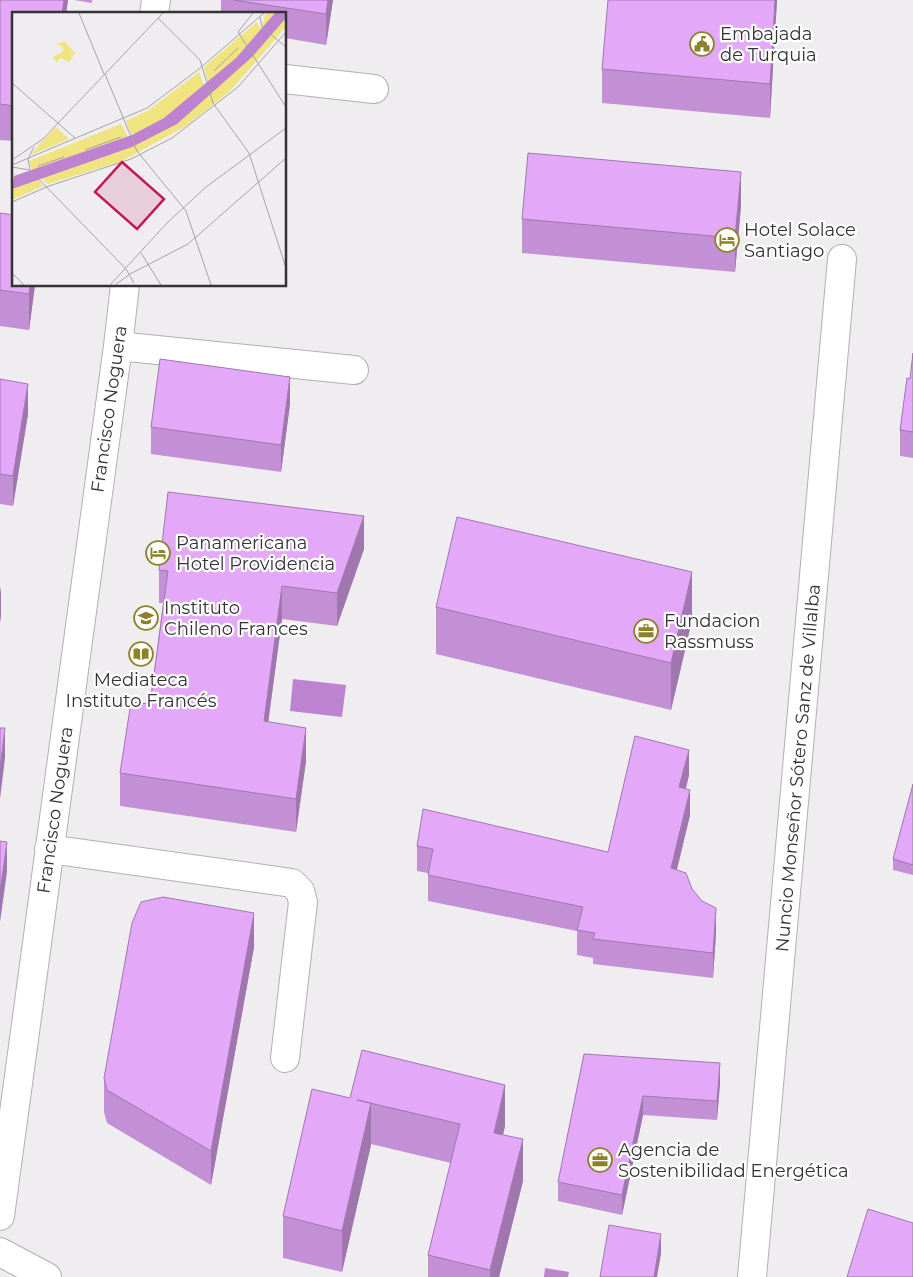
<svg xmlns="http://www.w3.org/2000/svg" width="913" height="1277" font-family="Montserrat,sans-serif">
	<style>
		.water { fill: #bd83d0 }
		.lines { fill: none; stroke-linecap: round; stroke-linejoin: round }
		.minor-casing { stroke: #b2afb2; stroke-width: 30 }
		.major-casing { stroke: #b2afb2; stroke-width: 30 }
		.minor { stroke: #fff; stroke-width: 28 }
		.major { stroke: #fff; stroke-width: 28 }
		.wall { fill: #c490d5 }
		.shaded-wall { fill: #a076ae }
		.building { fill: #e4a8f8; stroke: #a076ae }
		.labels { text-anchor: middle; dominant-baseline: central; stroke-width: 4.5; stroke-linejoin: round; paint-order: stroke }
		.poi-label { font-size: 18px; fill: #343334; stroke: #fff; text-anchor: start }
		.street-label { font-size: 18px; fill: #343334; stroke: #fff }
		.inset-road { fill: none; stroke: #a4a3a5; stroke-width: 1 }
		.view { fill: #c2185b; fill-opacity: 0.15; stroke: #c2185b; stroke-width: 2.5 }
		.inset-edge { fill: none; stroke: #343334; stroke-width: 2.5 }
	</style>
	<rect width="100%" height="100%" fill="#efedf0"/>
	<path class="water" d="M293,679L346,685L342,717L290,711Z
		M545,1268L569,1272L568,1277H544Z"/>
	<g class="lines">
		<g class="minor-casing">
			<path id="minor" d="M154,14L156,0
				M285,79L374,89
				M118,346L354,370
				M49,849L292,883L300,891L303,902L285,1058
				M0,1216L118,346L125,285
				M752,1277L842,259"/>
		</g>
		<g class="major-casing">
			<path id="major" d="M0,1252L47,1277"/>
		</g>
		<use href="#minor" class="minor"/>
		<use href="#major" class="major"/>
	</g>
	<path class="wall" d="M0,0H68L66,14H14V141L0,140Z
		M74,0H92V3Z
		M221,0H333L326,45L285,38V14H221Z
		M777,0L770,118L602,103V69Z
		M741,206L735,272L522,253V219Z
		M0,213L14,285H35L29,330L0,326Z
		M913,353V458L900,456V430L910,379Z
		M0,379L28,414L13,506L0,504Z
		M290,404L281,472L151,454V427Z
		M364,549L337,626L282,619L268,722L306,761L296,832L120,806V773L150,704L163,603H159V570Z
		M436,607L692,620L671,710L436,654Z
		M689,775L686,789L690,815L677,870L692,889L716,933L713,978L593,964V958L577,955V931L428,901V873L417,871V846L608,852Z
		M913,784V875L893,870V859Z
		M254,947L211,1185L107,1123L104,1112V1078Z
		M584,1054L720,1083L717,1120L643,1115L622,1215L558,1201V1182Z
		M350,1098L505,1126L503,1135L523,1181L499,1277H428V1255L451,1163L371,1144L342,1272L283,1258V1216Z"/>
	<path class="shaded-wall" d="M64,0H68L66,14H62Z
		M328,0H333L326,45V14Z
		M775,0H777L770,118V84Z
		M741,172V206L735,272V238Z
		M30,285H35L29,330V294Z
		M290,377V404L281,472V445Z
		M28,384V414L13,506V476Z
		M364,516V549L337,626V593Z
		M692,572V620L671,710V663Z
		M1,586V616L0,623V593Z
		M282,586V619L264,754V721Z
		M5,728V758L0,799V769Z
		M306,728V761L296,832V799Z
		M689,750V775L679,812V787Z
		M690,790V815L671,893V868Z
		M7,842V872L0,922V892Z
		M716,908V933L713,978V953Z
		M254,913V947L211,1185V1151Z
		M720,1063V1083L717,1120V1101Z
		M505,1085V1126L494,1174V1133Z
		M643,1096V1115L622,1215V1195Z
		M371,1103V1145L342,1272V1231Z
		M523,1139V1181L499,1277H490V1270Z
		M661,1234V1254L657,1277H654Z"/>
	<path class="building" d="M0,0H64L62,14H14V106L0,104Z
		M234,0H328L326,14Z
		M608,0H775L770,84L602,69Z
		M528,153L741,172L735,238L522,219Z
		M0,213L14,215V285H30L29,294L0,290Z
		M913,353V432L900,430L907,378L910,379Z
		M160,359L290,377L281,445L151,427Z
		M0,379L28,384L13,476L0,474Z
		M168,492L364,516L337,593L282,586L264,721L306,728L296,799L120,773L131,702L150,704L168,571L159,570Z
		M457,517L692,572L671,663L436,607Z
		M0,728H5L0,769Z
		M635,736L689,750L679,787L690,790L671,868L686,873L692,889L702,901L716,908L713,953L593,939L595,933L577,930L583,907L428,875L433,849L417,846L423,809L608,852Z
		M913,784V865L893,859Z
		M0,841L7,842L0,892Z
		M163,897L254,913L211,1151L107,1090L104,1078L132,923L141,902Z
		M362,1050L505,1085L494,1133L523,1139L490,1270L428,1255L460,1124L357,1100L371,1103L342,1231L283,1216L312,1089L350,1098Z
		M584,1054L720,1063L717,1101L643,1096L622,1195L558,1182Z
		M868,1209L913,1223V1277H847Z
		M609,1225L661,1234L654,1277H600Z"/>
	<defs>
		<g id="civic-ring" transform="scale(1.25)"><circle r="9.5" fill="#fff" stroke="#8c8229" stroke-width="1.5"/><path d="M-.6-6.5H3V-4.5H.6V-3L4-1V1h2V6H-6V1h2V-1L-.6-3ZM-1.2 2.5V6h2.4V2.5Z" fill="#8c8229"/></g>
		<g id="hotel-ring" transform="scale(1.25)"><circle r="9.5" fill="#fff" stroke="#8c8229" stroke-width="1.5"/><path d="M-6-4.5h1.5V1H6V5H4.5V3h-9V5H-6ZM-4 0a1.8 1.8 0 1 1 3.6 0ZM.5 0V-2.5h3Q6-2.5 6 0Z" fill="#8c8229"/></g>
		<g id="university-ring" transform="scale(1.25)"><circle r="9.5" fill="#fff" stroke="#8c8229" stroke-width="1.5"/><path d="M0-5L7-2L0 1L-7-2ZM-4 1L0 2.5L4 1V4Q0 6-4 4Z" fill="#8c8229"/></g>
		<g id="office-ring" transform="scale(1.25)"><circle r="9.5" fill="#fff" stroke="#8c8229" stroke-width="1.5"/><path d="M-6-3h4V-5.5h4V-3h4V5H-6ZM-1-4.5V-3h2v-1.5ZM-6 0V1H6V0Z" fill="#8c8229"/></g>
		<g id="library-ring" transform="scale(1.25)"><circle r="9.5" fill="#fff" stroke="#8c8229" stroke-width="1.5"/><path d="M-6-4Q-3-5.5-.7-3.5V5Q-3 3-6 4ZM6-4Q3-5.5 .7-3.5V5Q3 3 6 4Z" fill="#8c8229"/></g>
	</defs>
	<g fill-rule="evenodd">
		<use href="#civic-ring" x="702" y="44"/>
		<use href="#hotel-ring" x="727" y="240"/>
		<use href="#hotel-ring" x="158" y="553"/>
		<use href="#university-ring" x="146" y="618"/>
		<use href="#office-ring" x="646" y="631"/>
		<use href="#library-ring" x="141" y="654"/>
		<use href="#office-ring" x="600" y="1160"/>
	</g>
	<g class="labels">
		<g class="poi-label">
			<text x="720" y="34">Embajada<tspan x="720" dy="21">de Turquia</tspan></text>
			<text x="744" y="230">Hotel Solace<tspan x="744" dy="21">Santiago</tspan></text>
			<text x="176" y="543">Panamericana<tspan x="176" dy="21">Hotel Providencia</tspan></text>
			<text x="164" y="608">Instituto<tspan x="164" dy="21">Chileno Frances</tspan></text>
			<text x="664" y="621">Fundacion<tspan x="664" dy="21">Rassmuss</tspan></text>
			<text x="141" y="680" text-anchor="middle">Mediateca<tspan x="141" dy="21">Instituto Francés</tspan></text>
			<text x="618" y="1150">Agencia de<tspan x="618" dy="21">Sostenibilidad Energética</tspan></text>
		</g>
		<g class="street-label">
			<text transform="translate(109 409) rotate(-82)">Francisco Noguera</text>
			<text transform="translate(798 768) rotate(-85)">Nuncio Monseñor Sótero Sanz de Villalba</text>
			<text transform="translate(55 810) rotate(-82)">Francisco Noguera</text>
		</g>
	</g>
	<g transform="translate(12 12)">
		<rect width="274" height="274" fill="#efedf0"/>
		<path d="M254,1H274V15L218,79L174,114L110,149L36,172L29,166L36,164L26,167L31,174L0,188V166L20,158L17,149L109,112L116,125L120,124L114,109L137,98L187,60L192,74L196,72L192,55L245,10L249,17ZM52,29L63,41L57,50L48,46L45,51L41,45L52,39L49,33H43ZM44,115L57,127L19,143L26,134Z" fill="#efe47f"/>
		<path d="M263,1H274V6L240,45L165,112L120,135L0,177L2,164L120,123L152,106L224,46Z" fill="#bd83d0"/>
		<path class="inset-road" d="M67,1L92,62M241,1L226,20L274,95M248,5L250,15L274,35M146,6L188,48L201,91L237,141L274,256M202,59L226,36M93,62L125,139L174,199L199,273M0,71L63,126M22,135L16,147L18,158L114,257L122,271M73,138L109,125M0,148L31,127L151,1M0,153L135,96L187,57L252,1M26,154L52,145M0,155L18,158M0,190L37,174L119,147L160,126L226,75L274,20M129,241L149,273M0,261L12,273M98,273L155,211L194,175L274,116M103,273L118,262L176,232L274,146"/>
		<path class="view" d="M110,150L152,187L125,217L83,180Z"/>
		<rect width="274" height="274" class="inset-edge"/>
	</g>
</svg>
